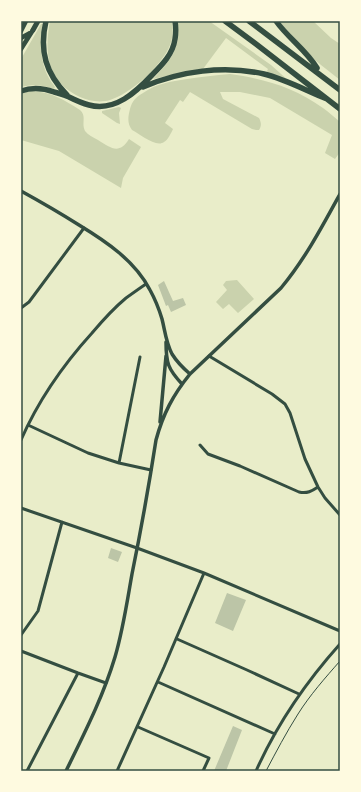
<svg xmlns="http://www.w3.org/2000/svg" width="361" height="792" font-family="'Times New Roman',serif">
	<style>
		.green { fill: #cad2ad }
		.building { fill: #bcc5a7 }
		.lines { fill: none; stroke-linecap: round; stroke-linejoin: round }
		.path { stroke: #344e41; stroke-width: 1 }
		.minor { stroke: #344e41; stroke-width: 3 }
		.tertiary { stroke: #344e41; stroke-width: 3.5 }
		.primary { stroke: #344e41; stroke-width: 4.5 }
		.trunk { stroke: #344e41; stroke-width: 5 }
		.motorway { stroke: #344e41; stroke-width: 5.5 }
		.neatline { fill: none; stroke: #344e41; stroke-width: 1.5 }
	</style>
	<rect width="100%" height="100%" fill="#e9edc9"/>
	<path class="green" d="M50,21H172C173,29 173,38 170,45C162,66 130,94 110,100C100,103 89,101 80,97C47,82 44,53 50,21Z
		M178,21H209L271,65L290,82L266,73L268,69L226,38L203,69L180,73L153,79C171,60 181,48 178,21Z
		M279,21H313L331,38L340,44V80C328,70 315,61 304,50C295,41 287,31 279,21Z
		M41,24H43C41,43 39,62 50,80C51,82 54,85 55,87L54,89C43,85 33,84 21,87V59Z
		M230,74C265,79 294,87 323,108C329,112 334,117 340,122V152L335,159L325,153L332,135L270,98L240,92H220L223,99L259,118C261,122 262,125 259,130H256L252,129L190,92L183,102L180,100L165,123L173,129C171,133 168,140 164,142C156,148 140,134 132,130C127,123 128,117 130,109C132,101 136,97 143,93C157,83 170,82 187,79C201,77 215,75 230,74Z
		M32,91C52,92 64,100 80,110C87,116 81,123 85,131C88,135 93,137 98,140C111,148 119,155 129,139L141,147L123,178L121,188L59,151L21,140V93Z
		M119,107L121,108L119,113L120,124L117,123L102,113V111Z
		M237,280L254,299L238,313L229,304L223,309L216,302L227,290L223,285L226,281Z"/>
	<path class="building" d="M164,281L173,301L183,298L186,305L171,312L168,305L166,306L158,285Z
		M111,548L122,552L118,562L108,558Z
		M227,593L246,600L233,631L215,623Z
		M233,726L242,730L226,771H214Z"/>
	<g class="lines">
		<path class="path" d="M266,771C276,752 286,733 298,714C310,695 325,678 340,661"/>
		<path class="minor" d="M21,308L29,302L84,228
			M209,356L272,394L285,404L290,413L305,459L318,487L325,498L340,515
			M28,425L88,453L119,463L151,470
			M21,440C38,401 63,365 92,333C103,320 114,308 126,298C133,293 140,288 146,284
			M200,445L208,454L240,466L299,492C307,494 312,491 318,487
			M119,463L140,357
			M21,508L137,548L204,573L340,631
			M21,635L38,611L62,522
			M177,639L247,670L299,694
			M21,651L78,673L106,683
			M158,682L275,734
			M138,727L209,758L203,771
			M27,771L78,673
			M117,771L164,667L204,573
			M256,771C277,724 306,682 340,644"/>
		<path class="tertiary" d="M21,191C41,202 60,213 79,225C107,242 135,261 150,290C155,299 159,309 162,319C165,331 166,343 172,354C177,362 183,368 190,374
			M166,342C166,363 168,369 182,384
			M160,422L166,356
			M66,771C84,734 103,697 115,657C123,630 127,602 132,574C141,530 149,485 156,440C163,414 173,395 190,374L281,288C305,259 322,227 340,194"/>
		<path class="primary" d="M21,31L26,21
			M21,38L30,33
			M21,49L33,30"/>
		<path class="trunk" d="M33,30L38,21"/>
		<path class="motorway" d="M46,21C39,51 46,74 67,95
			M225,21L256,44L340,109
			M249,21L340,90
			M276,21C288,38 306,50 317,68
			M143,87C180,71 224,65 264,74C285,79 307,91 327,99
			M21,91C33,87 43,88 54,92C59,93 64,95 69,97C75,100 81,103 89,105C115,112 136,92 152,75C162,65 173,54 175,39C176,33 176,27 175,21"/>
	</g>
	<rect width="361" height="792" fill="none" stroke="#fefae0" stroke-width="44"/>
	<rect x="22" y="22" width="317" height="748" class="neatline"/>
</svg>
